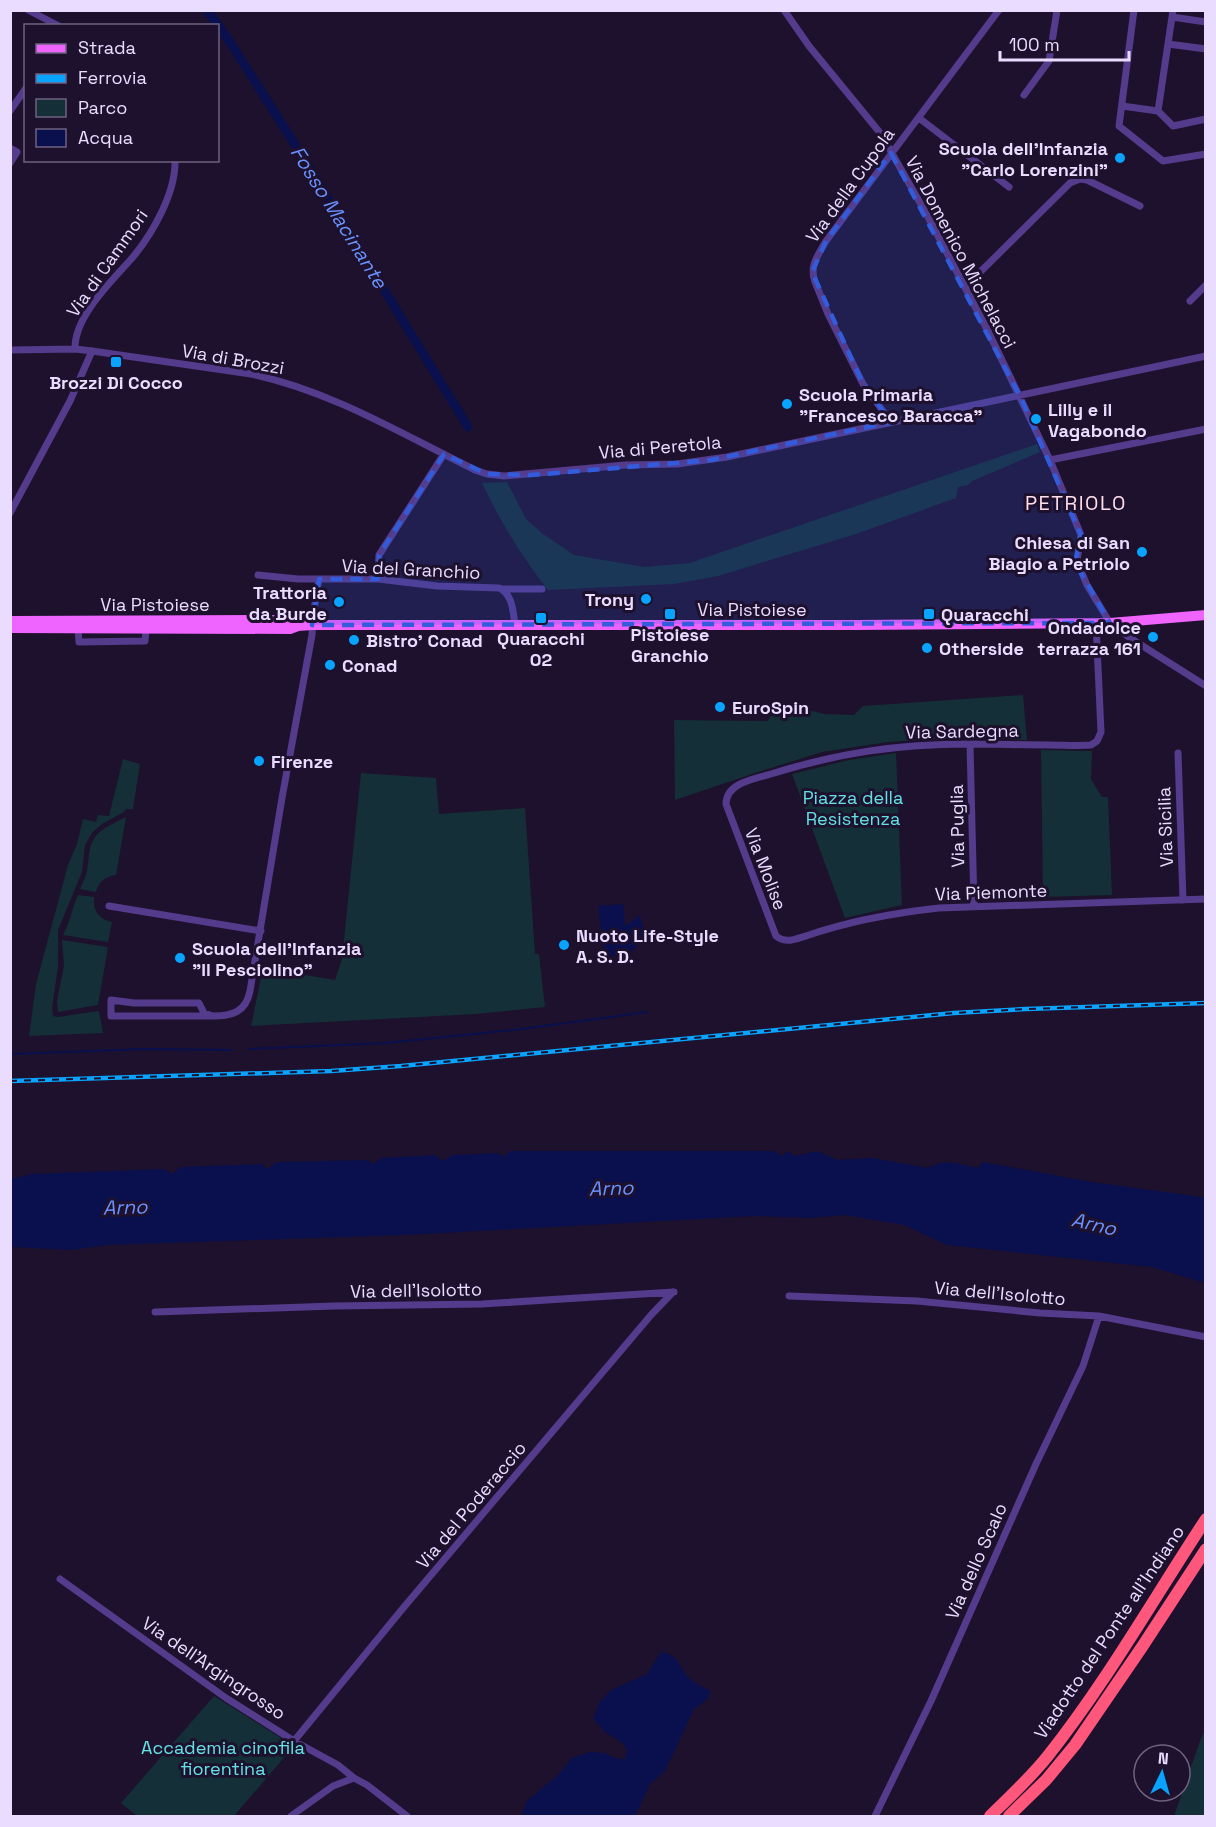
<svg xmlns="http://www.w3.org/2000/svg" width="1216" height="1827" font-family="'Space Grotesk',sans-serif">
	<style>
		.park { fill: #142f37 }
		.water { fill: #0a104d }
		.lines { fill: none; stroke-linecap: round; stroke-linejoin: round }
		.stream { stroke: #0a104d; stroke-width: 2 }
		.canal { stroke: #0a104d; stroke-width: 9 }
		.street { stroke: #543b8c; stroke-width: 7 }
		.primary { stroke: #ef63ff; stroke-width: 10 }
		.highway { stroke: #ff577b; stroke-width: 12 }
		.rail-casing { stroke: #08a4ff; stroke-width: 4.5 }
		.rail { stroke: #1d112d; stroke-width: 2; stroke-dasharray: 7; stroke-linecap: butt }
		.marked { fill: #325cdc; fill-opacity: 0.2; stroke: #325cdc; stroke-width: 4.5; stroke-dasharray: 12 8; stroke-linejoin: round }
		.poi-dot { fill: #08a4ff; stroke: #1d112d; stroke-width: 2 }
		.labels { text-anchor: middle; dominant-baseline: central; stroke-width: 6; stroke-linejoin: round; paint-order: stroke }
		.poi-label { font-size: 18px; font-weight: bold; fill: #eadcff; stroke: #1d112d; text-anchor: start }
		.street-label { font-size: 18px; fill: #eadcff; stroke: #1d112d }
		.park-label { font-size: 18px; fill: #64e1e4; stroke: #1d112d }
		.water-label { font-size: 20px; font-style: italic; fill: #6a92ff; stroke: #1d112d }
		.neighbourhood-label { font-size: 20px; letter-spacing: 1.5px; fill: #ffdeea; stroke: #1d112d }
	</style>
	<rect width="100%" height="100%" fill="#1d112d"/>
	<path class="park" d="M1037,444L1040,452L972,481L968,485L958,487L956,498L856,534L718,576L674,584L548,590C522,557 500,521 482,483L507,482L526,519L543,534L574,555L644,567L690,563Z
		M1023,695L1027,740L954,738L888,742L822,752L755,773L675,800L674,720L768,721L774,710L801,708L824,714L854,715L863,706Z
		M1041,750L1092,751L1091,779L1102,797H1108L1112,895L1043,897Z
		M896,753L902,905L845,918L792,774L849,760Z
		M123,759L140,764L133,809H126L124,812L102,824L92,833L85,845L82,872L58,930V967L52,1008L53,1016L58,1017L99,1011L103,1033L29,1036L36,984L68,865L77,844L83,819L96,822L98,815L109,816Z
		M361,773L436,778L439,814L525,808L535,954H539L545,1007L476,1014L251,1026L263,968L335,980L342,959Z
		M126,817L116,875C105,877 99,881 96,892L80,889C82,884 84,880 86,875C91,857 85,841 105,828C111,824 119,821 126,817Z
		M78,895L94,897C93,911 98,919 112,922L108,942L63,935C70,923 72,908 78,895Z
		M62,940L108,947L98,1005L58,1012L57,1001L64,966Z
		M214,1696L294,1746L234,1816H137L121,1803Z
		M1205,1730V1816H1174L1200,1741Z"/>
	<path class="water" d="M623,904L625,926L640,915L645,940L627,954L605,957L598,906Z
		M510,1151H773L782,1156L788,1151L795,1156L817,1151L838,1160L873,1158L928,1168C947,1158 958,1164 977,1168L983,1162L1091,1182L1202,1197L1206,1199L1205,1283L1152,1267L947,1245L904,1225L845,1215L808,1218L754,1216L405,1235L107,1245L72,1250L11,1247V1179L32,1174L164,1169L172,1174L181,1167L262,1164L267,1169L277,1162L368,1160L373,1164L382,1158L435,1155L443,1161L453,1155L499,1153L503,1157Z
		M661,1652C682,1656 677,1666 689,1678C694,1683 703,1687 710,1691L708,1699L694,1709L665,1771L650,1784L635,1816H521L527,1801L559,1774L572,1758L590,1752L605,1753L617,1759H625L627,1749L620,1741L605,1732L593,1718L600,1702L611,1690L647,1674Z"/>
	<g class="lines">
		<path class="stream" d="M249,1049L385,1043L522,1029L647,1012
			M10,1054L145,1049L232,1050"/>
		<path class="canal" d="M207,10L230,42L299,151L468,427"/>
		<path class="street" d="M28,10L59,26
			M784,10L809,46L881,134L927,215L989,333L1050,460L1081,535L1077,561L1087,585L1104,613L1110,623L1130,638L1206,686
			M1134,10L1119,126L1163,161L1206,154
			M1172,17L1206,22
			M1168,44L1206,49
			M1024,95L1049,61L1057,10
			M1122,106L1158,111L1173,126L1206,119
			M10,111L26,88
			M1158,111L1173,10
			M919,118L1009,187
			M10,148L17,152L10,163
			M965,287L1070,183L1080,179L1087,180L1140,206
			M1190,301L1206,285
			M75,349C74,316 113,280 133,257C153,233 176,192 175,160
			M10,350L75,349L92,351L251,374C331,391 402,434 475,470L487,474L504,476L625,465L677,464L727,457L1206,356
			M891,422L863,384L828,314L815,282C809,266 818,255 826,241L999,10
			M1050,460L1206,429
			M10,513L70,401L92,351
			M258,575L298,579H378L437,586L499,588C513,594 513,612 515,625
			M378,579L379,555L444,454
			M502,589H542
			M1096,623L1101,732L1097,741L1091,745C1078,746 1064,745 1050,745C1023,745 995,744 968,744C898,744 838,753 771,774C754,779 726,783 726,804L776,936C786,944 795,939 806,936C849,921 893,913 939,908L1206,899
			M78,628L79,642L145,641L146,628
			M970,744L974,906
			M1178,753L1183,900
			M109,906L261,931
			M213,1016L204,1013L199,1003H134L111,1000V1016H213C232,1016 246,1012 250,991L282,798L312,635L313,616L319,579
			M789,1296L917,1301L1040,1313L1099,1316L1206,1337
			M155,1312L334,1306L482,1304L674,1292
			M60,1579L226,1698L294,1741L338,1765L354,1778L367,1785L407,1816
			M294,1741L404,1607L651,1315L673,1292
			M291,1816L333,1786L354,1778
			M875,1816L931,1701L1036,1464L1083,1366L1099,1316"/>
		<path class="primary" d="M10,621L290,620L298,626
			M10,628L290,629L298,626L312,625H856L1110,623L1206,615"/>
		<path class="highway" d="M990,1816C1010,1797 1030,1778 1047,1757C1106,1683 1154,1598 1206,1519
			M1009,1816L1046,1780L1075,1745L1142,1647L1206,1549"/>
		<g class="rail-casing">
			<path id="rail" d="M10,1081L331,1071L401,1066L954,1013L1026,1009L1206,1003"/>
		</g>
		<use href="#rail" class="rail"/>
	</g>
	<path class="marked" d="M891,153L1021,398L1081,535L1076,559L1080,571L1110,623L312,625L319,579H378L379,555L444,454L487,474L532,475L711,460L891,422L863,384L812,272L826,241Z"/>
	<g class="poi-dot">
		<circle cx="1120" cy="158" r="6"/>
		<rect x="110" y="356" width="12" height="12" rx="3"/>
		<circle cx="787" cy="404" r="6"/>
		<circle cx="1036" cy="419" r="6"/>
		<circle cx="1142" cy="552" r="6"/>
		<circle cx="646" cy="599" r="6"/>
		<circle cx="339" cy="602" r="6"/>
		<rect x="664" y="608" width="12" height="12" rx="3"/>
		<rect x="923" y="608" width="12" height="12" rx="3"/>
		<rect x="535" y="612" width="12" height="12" rx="3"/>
		<circle cx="1153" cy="637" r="6"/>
		<circle cx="354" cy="640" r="6"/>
		<circle cx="927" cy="648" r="6"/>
		<circle cx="330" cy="665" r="6"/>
		<circle cx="720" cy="707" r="6"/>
		<circle cx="259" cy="761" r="6"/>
		<circle cx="564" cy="945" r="6"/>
		<circle cx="180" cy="958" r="6"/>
	</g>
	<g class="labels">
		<g class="poi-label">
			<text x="1108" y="148" text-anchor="end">Scuola dell'Infanzia<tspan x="1108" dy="21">"Carlo Lorenzini"</tspan></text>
			<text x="116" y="382" text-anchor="middle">Brozzi Di Cocco</text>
			<text x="799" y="394">Scuola Primaria<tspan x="799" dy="21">"Francesco Baracca"</tspan></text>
			<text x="1048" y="409">Lilly e il<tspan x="1048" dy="21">Vagabondo</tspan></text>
			<text x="1130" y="542" text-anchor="end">Chiesa di San<tspan x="1130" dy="21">Biagio a Petriolo</tspan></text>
			<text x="327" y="592" text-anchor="end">Trattoria<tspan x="327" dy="21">da Burde</tspan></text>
			<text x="634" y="599" text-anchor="end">Trony</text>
			<text x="941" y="614">Quaracchi</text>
			<text x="1141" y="627" text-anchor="end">Ondadolce<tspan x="1141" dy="21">terrazza 161</tspan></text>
			<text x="670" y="634" text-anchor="middle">Pistoiese<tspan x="670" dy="21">Granchio</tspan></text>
			<text x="541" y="638" text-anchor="middle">Quaracchi<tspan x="541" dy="21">02</tspan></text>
			<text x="366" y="640">Bistro' Conad</text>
			<text x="939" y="648">Otherside</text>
			<text x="342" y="665">Conad</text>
			<text x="732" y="707">EuroSpin</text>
			<text x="271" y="761">Firenze</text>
			<text x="576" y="935">Nuoto Life-Style<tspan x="576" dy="21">A. S. D.</tspan></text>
			<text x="192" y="948">Scuola dell'Infanzia<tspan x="192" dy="21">"Il Pesciolino"</tspan></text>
		</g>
		<g class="street-label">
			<text transform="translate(850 185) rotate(-54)">Via della Cupola</text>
			<text transform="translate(961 252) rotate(62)">Via Domenico Michelacci</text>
			<text transform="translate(107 263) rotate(-55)">Via di Cammori</text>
			<text transform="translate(233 359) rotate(10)">Via di Brozzi</text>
			<text transform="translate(660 447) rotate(-5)">Via di Peretola</text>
			<text transform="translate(411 569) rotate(3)">Via del Granchio</text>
			<text x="155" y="604">Via Pistoiese</text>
			<text x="752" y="609">Via Pistoiese</text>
			<text transform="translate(962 731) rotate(-1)">Via Sardegna</text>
			<text transform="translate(957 826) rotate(-91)">Via Puglia</text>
			<text transform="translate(1165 827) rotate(-92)">Via Sicilia</text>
			<text transform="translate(766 869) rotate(69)">Via Molise</text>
			<text transform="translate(991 892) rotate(-2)">Via Piemonte</text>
			<text transform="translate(416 1290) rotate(-1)">Via dell'Isolotto</text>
			<text transform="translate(1000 1293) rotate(5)">Via dell'Isolotto</text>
			<text transform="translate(471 1505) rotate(-50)">Via del Poderaccio</text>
			<text transform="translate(976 1561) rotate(-66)">Via dello Scalo</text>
			<text transform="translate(1109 1632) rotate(-56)">Viadotto del Ponte all'Indiano</text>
			<text transform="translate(214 1668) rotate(34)">Via dell'Argingrosso</text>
		</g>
		<g class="park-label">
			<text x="853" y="797">Piazza della<tspan x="853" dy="21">Resistenza</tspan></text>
			<text x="223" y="1747">Accademia cinofila<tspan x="223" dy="21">fiorentina</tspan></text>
		</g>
		<g class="water-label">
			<text transform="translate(339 217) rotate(58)">Fosso Macinante</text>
			<text transform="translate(611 1188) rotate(-2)">Arno</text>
			<text transform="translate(125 1207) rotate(-2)">Arno</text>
			<text transform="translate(1094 1224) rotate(13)">Arno</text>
		</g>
		<g class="neighbourhood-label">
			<text x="1076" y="503">PETRIOLO</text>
		</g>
	</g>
	<rect width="1216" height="1827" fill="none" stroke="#eadcff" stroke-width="24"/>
	<rect x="24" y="24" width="195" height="138" fill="#1d112d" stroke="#6f6281" stroke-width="1.5"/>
	<rect x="36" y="44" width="30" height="9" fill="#ef63ff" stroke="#6f6281" stroke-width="1.5"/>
	<text x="78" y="54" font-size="18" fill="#eadcff">Strada</text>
	<rect x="36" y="74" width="30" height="9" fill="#08a4ff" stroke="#6f6281" stroke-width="1.5"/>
	<text x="78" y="84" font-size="18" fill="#eadcff">Ferrovia</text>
	<rect x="36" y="99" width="30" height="18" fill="#142f37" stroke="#6f6281" stroke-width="1.5"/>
	<text x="78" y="114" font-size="18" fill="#eadcff">Parco</text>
	<rect x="36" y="129" width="30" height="18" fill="#0a104d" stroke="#6f6281" stroke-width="1.5"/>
	<text x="78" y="144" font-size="18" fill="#eadcff">Acqua</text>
	<g transform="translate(1162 1773) rotate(5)"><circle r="28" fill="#1d112d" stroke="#6f6281" stroke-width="1.5"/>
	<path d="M0-4.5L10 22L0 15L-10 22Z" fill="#08a4ff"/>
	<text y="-9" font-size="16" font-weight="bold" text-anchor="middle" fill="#eadcff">N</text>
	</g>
	<path d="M1000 51v9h129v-9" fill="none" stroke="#eadcff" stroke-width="3"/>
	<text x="1009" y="51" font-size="18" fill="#eadcff" stroke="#1d112d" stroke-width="4.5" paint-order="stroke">100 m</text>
</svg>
